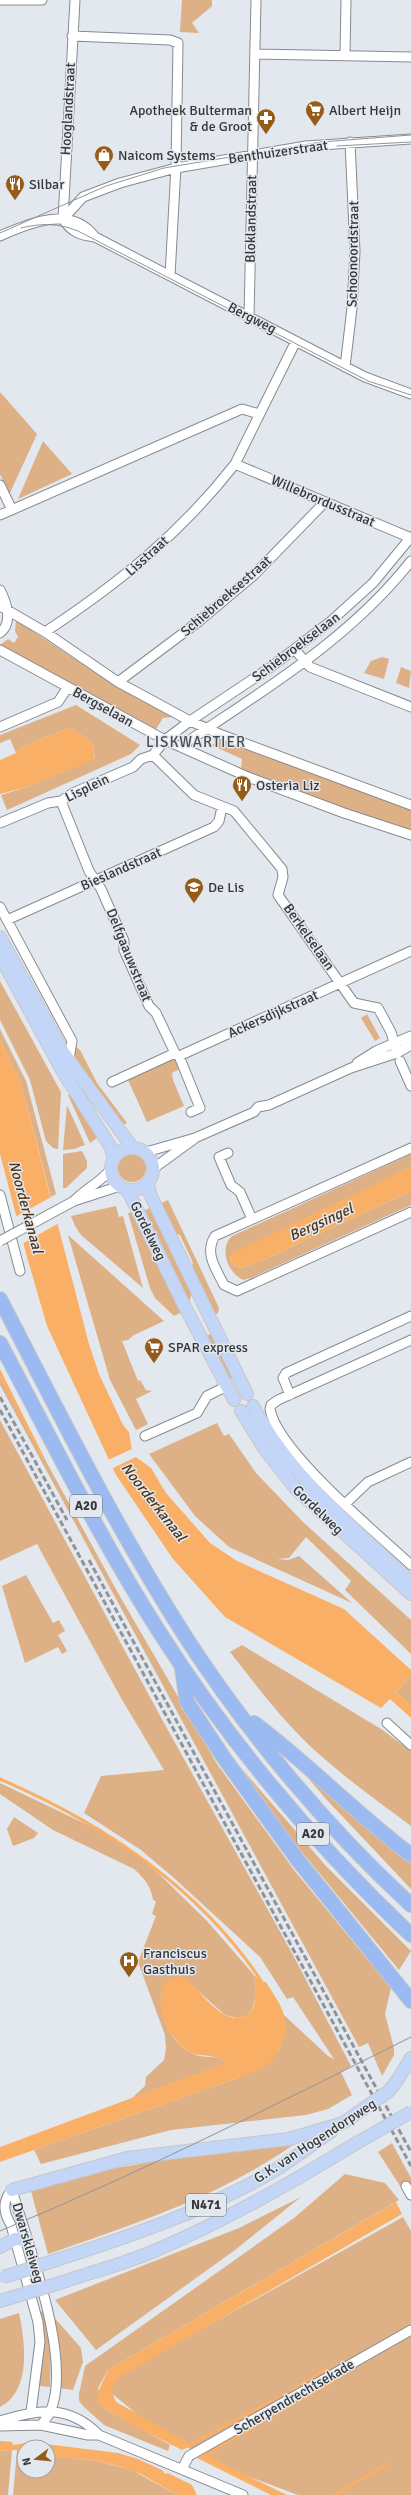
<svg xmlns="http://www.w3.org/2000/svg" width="411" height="2495" font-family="Signika,sans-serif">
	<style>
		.green { fill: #ddb086 }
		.water { fill: #f9b066 }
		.pier { fill: #e3e8ef }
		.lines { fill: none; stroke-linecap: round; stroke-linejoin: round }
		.stream { stroke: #f9b066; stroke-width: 3 }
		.minor-casing { stroke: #868a91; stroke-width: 11 }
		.major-casing { stroke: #c6c7c8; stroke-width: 14 }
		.highway-casing { stroke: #c6c7c8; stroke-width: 16 }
		.minor { stroke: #fff; stroke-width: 9 }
		.major { stroke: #c3d6f7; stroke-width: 12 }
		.highway { stroke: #9bbaf2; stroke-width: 14 }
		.tram { stroke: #909499; stroke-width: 1 }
		.rail { stroke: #909499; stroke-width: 3; stroke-dasharray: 6 3; stroke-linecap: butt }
		.minor-bridge-casing { stroke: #868a91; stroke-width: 11; stroke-linecap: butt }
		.major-bridge-casing { stroke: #c6c7c8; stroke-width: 14; stroke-linecap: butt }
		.minor-bridge { stroke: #fff; stroke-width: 9 }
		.major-bridge { stroke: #c3d6f7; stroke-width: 12 }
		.labels { text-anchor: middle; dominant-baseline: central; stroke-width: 3; stroke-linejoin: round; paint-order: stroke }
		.shield { fill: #e3e8ef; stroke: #696c70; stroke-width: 1 }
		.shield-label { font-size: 13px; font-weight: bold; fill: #35373a }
		.street-label { font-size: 14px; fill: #35373a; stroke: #e3e8ef }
		.poi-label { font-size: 14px; fill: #35373a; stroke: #e3e8ef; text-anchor: start }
		.neighbourhood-label { font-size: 15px; letter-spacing: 1px; fill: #4a4d53; stroke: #e3e8ef }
		.water-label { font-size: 15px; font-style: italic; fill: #523515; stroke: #e3e8ef }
	</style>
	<rect width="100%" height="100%" fill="#e3e8ef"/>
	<path class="green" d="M182,0H212V6L192,23L199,33L180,32Z
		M0,392L37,434L9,495L0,474Z
		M43,441L72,474L18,499Z
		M16,620L108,681L173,717L163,718L156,729L0,645L8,639L14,643L18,637L15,631Z
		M382,657L389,659L384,679L364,673L371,661Z
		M401,667L411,671L409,688L396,683Z
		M76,705L140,745L131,754L7,810L1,795L27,787L94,759L95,757L92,742L70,728L21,747L16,753L10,739L0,743V735Z
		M221,740L411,810V832L281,786L241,769L242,759L211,745Z
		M0,981L61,1092L58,1149L53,1148L46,1141L30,1080L0,1020Z
		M367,1014L380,1038L375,1041L361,1018Z
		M0,1029L26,1081L56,1194L51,1197L21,1084L0,1040Z
		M75,1046L80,1050L97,1083L127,1123L120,1126L74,1057Z
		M172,1058H176L180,1069L172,1073L173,1080L184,1106L147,1122L128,1080Z
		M74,1094L100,1136L90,1143L68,1095Z
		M67,1105L85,1145L74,1149L63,1150Z
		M82,1151L87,1161V1168L66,1188H63V1154Z
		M411,1154V1167L230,1257L231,1263L240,1268L261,1261L411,1191V1205L251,1278L243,1280C227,1272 219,1248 232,1236Z
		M118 1168a14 14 0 1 1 28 0a14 14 0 1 1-28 0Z
		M168,1200L219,1308L218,1313L214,1315L191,1269L193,1263L180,1235L173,1233L159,1204Z
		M116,1206L119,1217L123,1216L143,1288L81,1235L75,1226L71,1216Z
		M153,1207L192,1293L189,1302L142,1211Z
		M136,1212L183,1312L174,1316L155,1298L150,1288L128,1213Z
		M68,1235L164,1321L134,1335L128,1340L122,1341L138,1381L140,1380L146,1390L152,1391L136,1399L148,1424L136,1430L110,1380Z
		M214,1332L236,1378L227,1379L205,1337Z
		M0,1377L118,1593L217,1764L294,1870L391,1988L385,2014L394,2048V2055L382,2076L368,2043L359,2047L0,1385Z
		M0,1420L164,1723L293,1955L351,2066L341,2072L352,2095L328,2109L306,2115L171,2130L41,2164L34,2150L235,2079C269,2064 288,2058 284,2015L328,2056L334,2059L293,1997L287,1999L260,1957L174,1878L141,1850L84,1813L101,1776L164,1770L121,1698L37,1544L0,1561Z
		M217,1423L224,1436L229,1434L256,1473L303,1522L411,1620V1654L345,1590L351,1581L306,1537L289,1558L277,1559L288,1560L299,1556L352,1603L229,1547L195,1516L149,1454Z
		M26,1575L53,1623L59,1620L65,1631L58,1635L67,1651L62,1654L58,1647L25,1663L2,1586Z
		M242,1645L381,1729L411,1751V1826C376,1800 341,1775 309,1745C280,1717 255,1684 230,1652Z
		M411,1676V1706L396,1692Z
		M290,1757L411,1861V1889L326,1799Z
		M235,1761L326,1866L411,1951L399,1970L283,1829Z
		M0,1783L113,1837L155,1870L207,1921L254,1975L256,1995L252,2009L247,2015L237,2018L225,2015L180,1975L161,1992C159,2019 173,2049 200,2056C209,2058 220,2055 227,2063L132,2098L145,2086L146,2077L164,2060L166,2048L165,2035L138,1962L156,1916L152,1914L156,1901L153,1900C151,1886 144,1878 134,1869L53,1830L0,1794Z
		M14,1817L38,1833L34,1838L13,1846L7,1829Z
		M296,2143C221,2196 134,2224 48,2254L31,2191L105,2170L186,2156Z
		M392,2143L411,2178V2189L404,2192L378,2152Z
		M345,2174L385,2183L399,2200L108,2370L98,2388L105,2409L170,2445L168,2451L104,2425L83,2406L79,2401V2394L85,2366L294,2218Z
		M301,2197L235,2250L96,2350L55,2300L239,2228Z
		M403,2217L411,2231V2495H298L229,2469L158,2432L102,2385Z
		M43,2311L51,2340L50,2387L39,2386L44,2346L41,2312Z
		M19,2313C25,2342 32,2390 0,2407V2319Z
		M53,2316L81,2348L83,2362L73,2390L59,2388L61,2354Z
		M12,2450L8,2495H0V2451Z
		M17,2450L24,2453V2471H48V2456L97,2461L132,2470L177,2495H13Z"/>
	<path class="water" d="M70,728L92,742L95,759L27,787L0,794V760L16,753L21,747Z
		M0,1040L21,1084L89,1344L99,1374L123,1425L129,1432L132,1450L136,1457L151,1468L166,1493L210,1543L237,1561L344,1609L411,1670V1676L396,1692L411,1706V1718L390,1699L381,1708L225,1617L173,1559L116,1475L47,1326L27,1257L0,1154Z
		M411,1167V1191L261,1261L240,1268L231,1263L230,1257L232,1253Z
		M0,1369L44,1457L42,1458L0,1377Z
		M180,1975C199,1986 222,2029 246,2015C259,2008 255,1987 254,1975L262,1982H266C272,1992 281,2004 284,2015C289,2031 281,2056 266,2066C257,2072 245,2075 235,2079L0,2162V2147L226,2063C219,2054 202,2057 192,2053C169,2042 152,2005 165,1982Z
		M396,2202L402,2214L118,2378L111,2390L116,2402L193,2445L182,2450L134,2426L99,2405L97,2394L108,2370Z
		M0,2441L12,2442L13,2445L25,2443L46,2444L118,2453L138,2459L162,2470L165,2474L168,2473L192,2485L197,2495H177L141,2474L122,2467L97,2461L48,2456V2447H24V2453L17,2450L0,2451Z
		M207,2452L219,2462L287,2495H271L197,2458Z"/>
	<path class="pier" d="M53,1196L59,1223L22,1244L15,1217Z
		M134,1448L138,1456L111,1469L106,1461Z"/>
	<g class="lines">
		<path class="stream" d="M0,1779C102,1823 200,1888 262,1982
			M190,2444L286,2394L327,2368
			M212,2454L218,2447L335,2380
			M335,2495L387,2464"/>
		<g class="minor-casing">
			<path id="minor" d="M0,0H42
				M72,36L170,40L178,43L176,166L170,276
				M256,54L411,57
				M345,55L346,0
				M63,219C71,232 80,235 95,237L365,377L411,394
				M63,219L83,197L120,183L176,168L306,146L411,139
				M63,219L75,0
				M0,236C29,223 71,205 95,237
				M249,317L256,0
				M345,367L352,308L355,251L350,142
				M235,464L411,538
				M0,485L12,510
				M0,515L242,409L259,414
				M0,590C7,603 13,623 0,633
				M0,606L45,632L118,682L190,721L222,735L411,805
				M45,632C119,583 180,534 235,464L296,341
				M0,650L165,740L248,777L344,813L411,835
				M295,650L310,667L411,707
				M118,682L198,622L254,575L325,502
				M0,727L58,702L68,687
				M181,746C262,691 349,640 411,561
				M153,755L194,795L234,811L282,869L283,877L278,895L354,1003L378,1008L391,1032L397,1053
				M61,801L89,871L101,889L124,941V950L149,1006L156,1013L175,1053L179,1056L200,1108L191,1112
				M0,823L48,803L61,801L73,793L133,767L141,759L153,755L165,740L190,721L271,667L331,621L373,583L411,537
				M0,907L72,1041L69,1060
				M7,920L214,827L219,821L222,807
				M179,1056L411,951
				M400,1061L411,1086
				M357,1063L376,1051L411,1036
				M112,1082L175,1053
				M411,1148L215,1236C204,1253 216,1269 224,1285L237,1291L411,1212
				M146,1152L195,1138L254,1112L258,1107L269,1105L351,1068L397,1053L411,1045
				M228,1153L219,1157L231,1185L240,1192L252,1219
				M154,1168L194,1139
				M0,1195L20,1271
				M74,1201C85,1189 101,1182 111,1169
				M74,1201L120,1186
				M411,1340L278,1400L271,1405L270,1409C277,1451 378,1534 411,1565
				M290,1395L283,1378L286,1373L411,1316
				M145,1436L197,1413L207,1396L227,1386
				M345,1504L368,1482L411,1462
				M387,1723L411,1745
				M406,2186L411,2195
				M12,2190C28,2245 72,2357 51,2410C49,2416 44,2421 41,2425
				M12,2190C2,2201 3,2212 11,2225L38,2322L40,2342L31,2412
				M0,2421C38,2409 69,2404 99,2435L243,2495
				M0,2426L41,2425L88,2435H99
				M182,2469L189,2456L411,2330"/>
		</g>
		<g class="major-casing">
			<path id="major" d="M0,937L63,1052L132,1147
				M0,956L63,1072L110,1146L114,1158
				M111 1169a21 21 0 1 1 42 0a21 21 0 1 1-42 0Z
				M148,1183L150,1194L247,1394
				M127,1189L184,1305L234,1400
				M253,1406C290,1477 354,1528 411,1582
				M241,1411L264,1448L295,1488L411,1594
				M398,2079L411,2058
				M12,2190L127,2158L289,2139L343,2123
				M0,2247L15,2239L27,2240
				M56,2260C128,2237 201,2212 267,2175C290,2162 311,2145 332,2131
				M63,2282C92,2272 123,2264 152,2252C223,2222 289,2184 355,2144
				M0,2301L10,2298"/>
		</g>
		<g class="highway-casing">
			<path id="highway" d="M0,1299C59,1413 116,1528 185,1636C247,1732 327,1828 411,1905
				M0,1343C52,1440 100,1540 160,1633C230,1743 316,1845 411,1935
				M182,1669L187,1702L224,1758L297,1859L411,2001
				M254,1723C309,1764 356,1814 411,1855"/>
		</g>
		<use href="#minor" class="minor"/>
		<use href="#major" class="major"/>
		<use href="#highway" class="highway"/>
		<path class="tram" d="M337,146L411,142
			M21,228C41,223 58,223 78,231L368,381L411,395
			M0,233L106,186L164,168L321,142L411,135
			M0,2231C140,2173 275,2105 411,2037"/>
		<path class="rail" d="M0,1397L67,1520
			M0,1410L411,2166
			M89,1560L411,2152"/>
		<g class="minor-bridge-casing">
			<path id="minor-bridge" d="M0,1241L74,1201"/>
		</g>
		<g class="major-bridge-casing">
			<path id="major-bridge" d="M343,2123L389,2091L398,2079
				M355,2144L411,2112
				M4,2277L56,2260
				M10,2298L63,2282"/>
		</g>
		<use href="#minor-bridge" class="minor-bridge"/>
		<use href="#major-bridge" class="major-bridge"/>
	</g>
	<defs>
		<g id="supermarket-pin" transform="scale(1)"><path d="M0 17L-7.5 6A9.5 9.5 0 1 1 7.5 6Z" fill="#955c19" stroke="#e3e8ef"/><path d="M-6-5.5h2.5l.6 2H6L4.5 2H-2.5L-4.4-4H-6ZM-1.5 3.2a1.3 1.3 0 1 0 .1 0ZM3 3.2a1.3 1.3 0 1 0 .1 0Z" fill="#fff"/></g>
		<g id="pharmacy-pin" transform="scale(1)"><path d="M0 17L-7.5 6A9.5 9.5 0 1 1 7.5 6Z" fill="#955c19" stroke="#e3e8ef"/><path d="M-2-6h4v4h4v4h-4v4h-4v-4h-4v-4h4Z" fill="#fff"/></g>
		<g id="shop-pin" transform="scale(1)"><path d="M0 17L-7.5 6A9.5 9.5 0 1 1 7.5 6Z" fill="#955c19" stroke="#e3e8ef"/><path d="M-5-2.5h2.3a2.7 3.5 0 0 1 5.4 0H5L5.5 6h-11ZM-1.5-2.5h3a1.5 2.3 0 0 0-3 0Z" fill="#fff"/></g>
		<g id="restaurant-pin" transform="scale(1)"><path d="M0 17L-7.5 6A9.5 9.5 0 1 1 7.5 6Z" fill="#955c19" stroke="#e3e8ef"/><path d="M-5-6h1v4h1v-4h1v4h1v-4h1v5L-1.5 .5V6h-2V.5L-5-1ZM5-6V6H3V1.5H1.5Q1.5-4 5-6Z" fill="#fff"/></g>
		<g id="school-pin" transform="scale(1)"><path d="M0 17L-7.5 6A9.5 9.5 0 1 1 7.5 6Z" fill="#955c19" stroke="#e3e8ef"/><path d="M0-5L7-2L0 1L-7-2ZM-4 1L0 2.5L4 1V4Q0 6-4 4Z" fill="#fff"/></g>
		<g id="hospital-pin" transform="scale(1)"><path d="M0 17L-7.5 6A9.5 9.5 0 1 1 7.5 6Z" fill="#955c19" stroke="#e3e8ef"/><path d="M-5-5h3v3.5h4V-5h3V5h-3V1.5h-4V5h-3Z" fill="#fff"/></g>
	</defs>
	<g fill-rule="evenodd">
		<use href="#supermarket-pin" x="315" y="110"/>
		<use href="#pharmacy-pin" x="266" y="118"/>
		<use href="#shop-pin" x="104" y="155"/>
		<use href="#restaurant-pin" x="15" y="184"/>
		<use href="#restaurant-pin" x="242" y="785"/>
		<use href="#school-pin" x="194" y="887"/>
		<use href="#supermarket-pin" x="154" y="1347"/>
		<use href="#hospital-pin" x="129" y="1961"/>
	</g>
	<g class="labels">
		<g class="shield">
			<rect x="70" y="1495" width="32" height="22" rx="3"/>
			<rect x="297" y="1823" width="32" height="22" rx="3"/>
			<rect x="186" y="2194" width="40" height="22" rx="3"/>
		</g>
		<g class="shield-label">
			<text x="86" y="1506">A20</text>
			<text x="313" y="1834">A20</text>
			<text x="206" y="2205">N471</text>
		</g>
		<g class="street-label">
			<text transform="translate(68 109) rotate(-87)">Hooglandstraat</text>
			<text transform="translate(278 152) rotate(-8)">Benthuizerstraat</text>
			<text transform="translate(251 219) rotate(-89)">Bloklandstraat</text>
			<text transform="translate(353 254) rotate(-89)">Schoonoordstraat</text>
			<text transform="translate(252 318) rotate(27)">Bergweg</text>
			<text transform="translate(323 501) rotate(23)">Willebrordusstraat</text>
			<text transform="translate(147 556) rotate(-42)">Lisstraat</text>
			<text transform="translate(226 596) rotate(-41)">Schiebroeksestraat</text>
			<text transform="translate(296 647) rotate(-37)">Schiebroekselaan</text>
			<text transform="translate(103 707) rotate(29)">Bergselaan</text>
			<text transform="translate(87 788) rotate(-26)">Lisplein</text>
			<text transform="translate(121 869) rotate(-24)">Bieslandstraat</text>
			<text transform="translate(309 937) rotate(55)">Berkelselaan</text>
			<text transform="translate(129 955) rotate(68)">Delfgaauwstraat</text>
			<text transform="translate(273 1014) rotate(-24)">Ackersdijkstraat</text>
			<text transform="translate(148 1231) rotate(64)">Gordelweg</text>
			<text transform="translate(318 1510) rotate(44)">Gordelweg</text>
			<text transform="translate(315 2141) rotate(-33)">G.K. van Hogendorpweg</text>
			<text transform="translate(28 2243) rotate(74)">Dwarskleiweg</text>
			<text transform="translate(294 2397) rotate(-30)">Scherpendrechtsekade</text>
		</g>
		<g class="poi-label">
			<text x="252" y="110" text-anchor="end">Apotheek Bulterman<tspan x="252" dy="16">&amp; de Groot</tspan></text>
			<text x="329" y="110">Albert Heijn</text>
			<text x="118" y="155">Naicom Systems</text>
			<text x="29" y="184">Silbar</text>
			<text x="256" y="785">Osteria Liz</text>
			<text x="208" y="887">De Lis</text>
			<text x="168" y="1347">SPAR express</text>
			<text x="143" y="1953">Franciscus<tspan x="143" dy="16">Gasthuis</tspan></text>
		</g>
		<g class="neighbourhood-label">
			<text x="196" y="742">LISKWARTIER</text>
		</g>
		<g class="water-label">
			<text transform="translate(26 1207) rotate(75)">Noorderkanaal</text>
			<text transform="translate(321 1222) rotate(-25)">Bergsingel</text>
			<text transform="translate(154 1502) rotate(52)">Noorderkanaal</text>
		</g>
	</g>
	<g transform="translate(36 2459) rotate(254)"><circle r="19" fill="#e3e8ef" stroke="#9da1a7"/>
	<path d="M0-3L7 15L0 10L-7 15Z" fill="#955c19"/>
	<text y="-6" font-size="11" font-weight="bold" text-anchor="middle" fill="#35373a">N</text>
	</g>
</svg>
